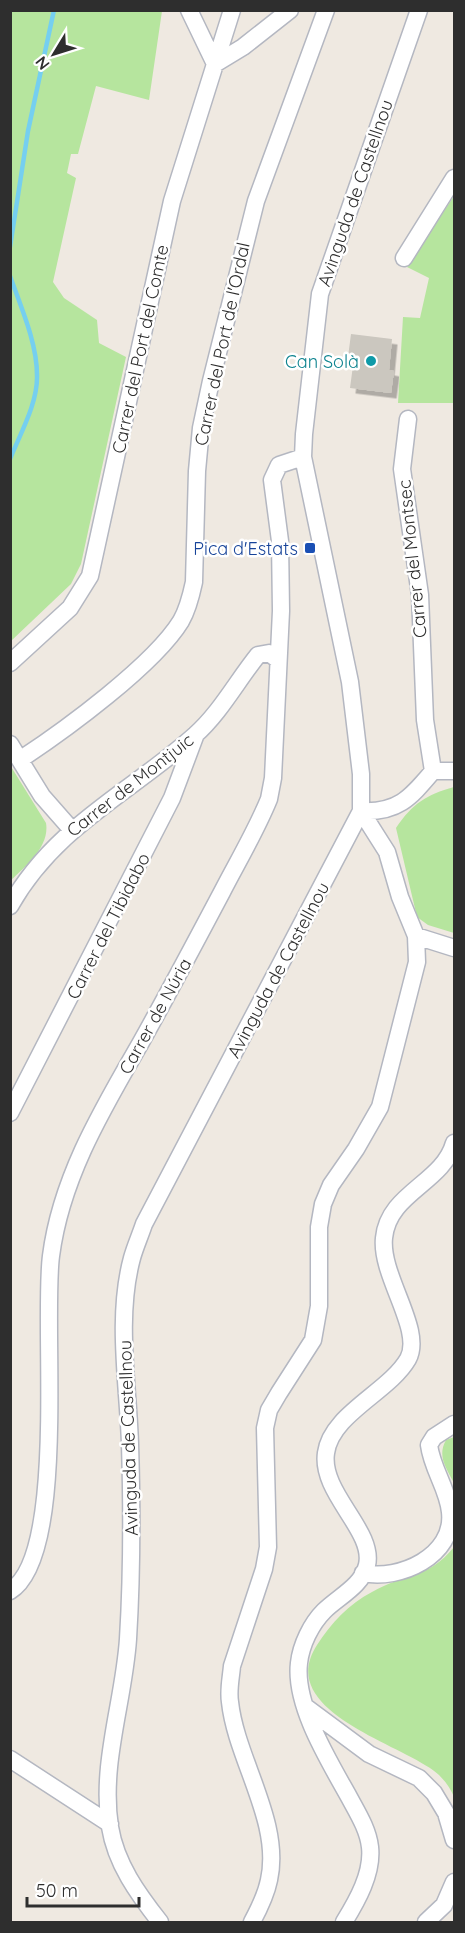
<svg xmlns="http://www.w3.org/2000/svg" width="465" height="1933" font-family="Quicksand,sans-serif">
	<style>
		.green { fill: #b6e59e }
		.lines { fill: none; stroke-linecap: round; stroke-linejoin: round }
		.stream { stroke: #75cff0; stroke-width: 4.5 }
		.building { fill: #cbc7bf; filter: url(#shadow) }
		.street-casing { stroke: #b4b7c1; stroke-width: 19 }
		.street { stroke: #fff; stroke-width: 16 }
		.culture-dot { fill: #0f9aa8; stroke: #fff; stroke-width: 2 }
		.transit-dot { fill: #1a4fb4; stroke: #fff; stroke-width: 2 }
		.labels { text-anchor: middle; dominant-baseline: central; stroke-width: 5; stroke-linejoin: round; paint-order: stroke }
		.street-label { font-size: 18px; fill: #2e2e2e; stroke: #fff }
		.culture-label { font-size: 18px; fill: #0d838f; stroke: #fff; text-anchor: end }
		.transit-label { font-size: 18px; fill: #164399; stroke: #fff; text-anchor: end }
	</style>
	<defs>
		<filter id="shadow"><feDropShadow dx="5.5" dy="5.5" stdDeviation="0" flood-color="#0004"/></filter>
	</defs>
	<rect width="100%" height="100%" fill="#efe9e1"/>
	<path class="green" d="M11,10L162,11L149,100L96,86L78,154H71L67,173L76,178L53,282L64,298L97,320L99,343L126,357L81,564L71,584L11,641Z
		M454,196V403H398L403,317L420,318L429,278L407,267Z
		M10,765L46,823C50,846 26,866 11,880Z
		M454,787V933L428,925L417,917L396,828C413,803 426,795 454,787Z
		M454,1437V1483C446,1468 437,1456 446,1440Z
		M454,1547V1797C451,1789 445,1781 439,1775C407,1745 273,1713 317,1645C331,1623 349,1604 372,1592C405,1573 427,1580 454,1547Z"/>
	<g class="lines">
		<path class="stream" d="M10,247L28,131L54,10
			M10,276C21,307 37,343 37,375C38,403 20,434 10,459"/>
	</g>
	<path class="building" d="M351,334L392,339L389,370L394,371L391,393L350,388L354,358L348,357Z"/>
	<g class="lines">
		<g class="street-casing">
			<path id="street" d="M189,10L215,64L243,47L290,10
				M404,258L454,178
				M408,419L402,469L420,595L425,720L433,771
				M10,663L70,608L90,576L172,201L232,10
				M10,744L42,796L71,829
				M21,759C65,730 154,665 181,621C188,609 191,596 194,582L197,471L201,428L211,381L256,201L326,10
				M361,811C398,813 410,798 433,771H454
				M10,906C55,826 130,793 195,735C220,713 237,681 258,655L269,653L278,660
				M416,936L454,948
				M10,1113L172,798L196,734
				M363,1573C399,1581 455,1556 450,1512C448,1489 432,1469 429,1445L434,1437L454,1424
				M10,1591C68,1556 42,1323 51,1256C61,1178 102,1110 140,1044C168,994 195,943 222,892C238,861 256,831 269,799L273,778L281,611L280,541L272,480L279,465L303,457
				M307,1708L369,1754L419,1778L434,1793L446,1813L454,1840
				M10,1759L110,1824
				M160,1922C138,1894 116,1864 110,1827C100,1764 124,1701 128,1639C132,1574 132,1509 130,1444C128,1384 116,1317 132,1258C135,1247 140,1236 144,1224L361,811V774L350,682L303,457L304,434L320,294L419,10
				M252,1922C259,1909 266,1895 269,1880C282,1822 236,1759 230,1702C228,1690 231,1678 232,1666L264,1569L268,1547L265,1428L269,1410L279,1393L313,1340L319,1306V1227L323,1204L331,1185L356,1149L380,1107L417,962L416,936L400,897L387,852L361,811
				M344,1922C357,1901 373,1873 370,1847C368,1829 357,1812 349,1797C329,1761 294,1705 299,1663C301,1645 311,1624 324,1611C338,1597 362,1586 367,1565C375,1531 320,1493 326,1453C331,1414 389,1392 408,1359C424,1330 380,1276 384,1238C388,1193 443,1183 454,1143
				M426,1922L444,1905L454,1882"/>
		</g>
		<use href="#street" class="street"/>
	</g>
	<circle class="culture-dot" cx="371" cy="361" r="6"/>
	<rect class="transit-dot" x="304" y="542" width="12" height="12" rx="3"/>
	<g class="labels">
		<g class="street-label">
			<text transform="translate(355 193) rotate(-71)">Avinguda de Castellnou</text>
			<text transform="translate(222 344) rotate(-78)">Carrer del Port de l'Ordal</text>
			<text transform="translate(140 349) rotate(-78)">Carrer del Port del Comte</text>
			<text transform="translate(412 559) rotate(-96)">Carrer del Montsec</text>
			<text transform="translate(130 785) rotate(-38)">Carrer de Montjuic</text>
			<text transform="translate(108 926) rotate(-63)">Carrer del Tibidabo</text>
			<text transform="translate(278 970) rotate(-62)">Avinguda de Castellnou</text>
			<text transform="translate(155 1016) rotate(-61)">Carrer de Núria</text>
			<text transform="translate(128 1438) rotate(-92)">Avinguda de Castellnou</text>
		</g>
		<g class="culture-label">
			<text x="359" y="361">Can Solà</text>
		</g>
		<g class="transit-label">
			<text x="298" y="548">Pica d'Estats</text>
		</g>
	</g>
	<rect width="465" height="1933" fill="none" stroke="#2e2e2e" stroke-width="24"/>
	<g transform="translate(54 54) rotate(232)" stroke="#ffffff" stroke-width="4.5" paint-order="stroke">
	<path d="M0-4.5L10 22L0 15L-10 22Z" fill="#2e2e2e"/>
	<text y="-9" font-size="16" font-weight="bold" text-anchor="middle" fill="#2e2e2e">N</text>
	</g>
	<path d="M27 1897v9h112v-9" fill="none" stroke="#2e2e2e" stroke-width="3"/>
	<text x="36" y="1897" font-size="18" fill="#2e2e2e" stroke="#ffffff" stroke-width="4.5" paint-order="stroke">50 m</text>
</svg>
